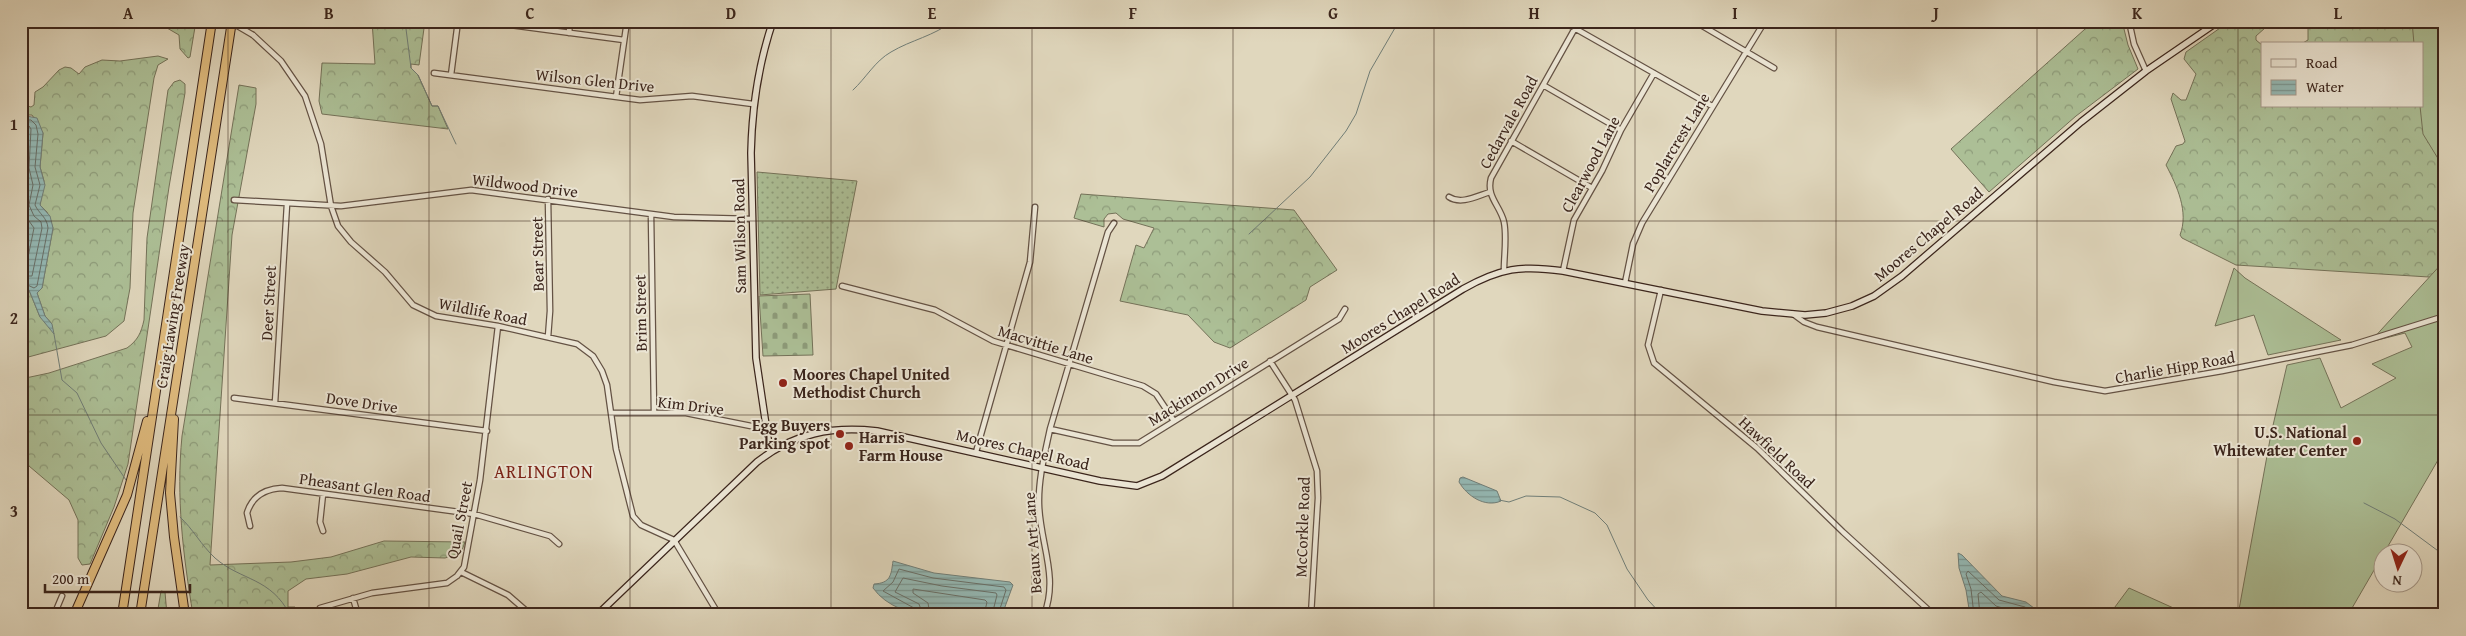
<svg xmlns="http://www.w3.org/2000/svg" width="2466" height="636" font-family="'Gentium Book Plus',serif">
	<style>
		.grass { fill: url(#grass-dots); stroke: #747259 }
		.forest { fill: url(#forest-crowns); stroke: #747259 }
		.cemetery { fill: url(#cemetery-stones); stroke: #747259 }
		.garden { fill: #acbf96; stroke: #747259 }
		.water { fill: url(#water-rules); stroke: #707e78 }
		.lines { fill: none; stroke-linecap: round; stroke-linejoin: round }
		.shore { stroke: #686f68; stroke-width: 1 }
		.stream { stroke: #707e78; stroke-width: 1 }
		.street-casing { stroke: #645244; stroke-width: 7 }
		.secondary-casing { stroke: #3b251c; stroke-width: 8 }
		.highway-casing { stroke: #3b251c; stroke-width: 10 }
		.street { stroke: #ebe5d4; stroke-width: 4.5 }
		.secondary { stroke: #ebe5d4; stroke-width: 5.5 }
		.highway { stroke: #e0bc7e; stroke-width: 8 }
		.street-bridge-casing { stroke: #645244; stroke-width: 7; stroke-linecap: butt }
		.street-bridge { stroke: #ebe5d4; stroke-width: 4.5 }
		.grid { fill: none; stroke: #3b251c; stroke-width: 1; stroke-opacity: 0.55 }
		.poi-dot { fill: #8f2418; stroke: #ebe5d4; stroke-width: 2 }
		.labels { text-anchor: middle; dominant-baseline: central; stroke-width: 4; stroke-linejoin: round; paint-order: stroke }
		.street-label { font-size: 16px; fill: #3b251c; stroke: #ebe5d4 }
		.poi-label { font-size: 16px; font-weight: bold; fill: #3b251c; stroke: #ebe5d4; text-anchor: start }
		.neighbourhood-label { font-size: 18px; letter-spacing: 1px; fill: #7a1f14; stroke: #ebe5d4 }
		.neatline { fill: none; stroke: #3b251c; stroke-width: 2 }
		.grid-label { font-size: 16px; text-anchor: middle; font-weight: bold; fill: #3b251c }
	</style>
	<defs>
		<pattern id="grass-dots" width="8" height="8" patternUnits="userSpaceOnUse" patternTransform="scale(1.25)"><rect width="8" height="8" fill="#acbf96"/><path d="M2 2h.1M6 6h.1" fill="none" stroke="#8d9b7a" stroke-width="1.8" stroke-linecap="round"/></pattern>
		<pattern id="forest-crowns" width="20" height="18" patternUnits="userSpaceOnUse" patternTransform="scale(1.25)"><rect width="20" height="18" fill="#acbf96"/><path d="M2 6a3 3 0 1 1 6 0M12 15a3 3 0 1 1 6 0" fill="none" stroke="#8d9b7a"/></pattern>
		<pattern id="cemetery-stones" width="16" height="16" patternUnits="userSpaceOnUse" patternTransform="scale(1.25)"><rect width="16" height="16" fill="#acbf96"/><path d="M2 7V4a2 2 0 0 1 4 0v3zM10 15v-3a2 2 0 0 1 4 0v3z" fill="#8d9b7a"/></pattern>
		<pattern id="water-rules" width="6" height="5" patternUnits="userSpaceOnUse" patternTransform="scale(1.25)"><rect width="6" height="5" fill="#94b9b5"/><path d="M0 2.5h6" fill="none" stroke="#7a9692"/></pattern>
	</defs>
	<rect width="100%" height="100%" fill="#e0d7bd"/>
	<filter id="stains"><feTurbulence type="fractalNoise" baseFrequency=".004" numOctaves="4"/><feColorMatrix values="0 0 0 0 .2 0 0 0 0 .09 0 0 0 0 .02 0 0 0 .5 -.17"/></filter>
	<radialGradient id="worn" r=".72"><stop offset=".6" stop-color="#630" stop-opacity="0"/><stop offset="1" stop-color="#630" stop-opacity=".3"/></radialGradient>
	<path class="grass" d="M757,172L857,181L836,289L760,295Z"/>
	<path class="forest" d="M155,21H196L190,57L188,58L180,49L179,35Z
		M372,21H425L419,65L411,64V68L418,75L432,106H438L448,129L322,114L319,101L322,63L375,64Z
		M2094,21H2122L2128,45L2138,69L2076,116L1989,192L1951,149Z
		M2230,21H2263L2265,24V28L2256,36V40L2262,45V106H2422V44H2301L2308,40V21H2445V278L2236,265L2182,238L2180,235C2189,212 2177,186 2166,165L2176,146L2183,144L2185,141L2171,99L2173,93L2181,100H2186L2196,74L2184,59L2186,52Z
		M158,56L168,59L158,65L154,78L133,213L130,288L124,321L106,336L21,359V286L29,290L40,317L52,324L45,316L37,293L42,288L53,228L47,212L40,205L44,181L40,167L43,133L32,115H21V104L31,107L34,105L35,92L43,87L59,70L65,67L71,68L79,74L85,67L102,60L120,61Z
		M180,80L185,84V93L169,187L128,464L114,507L90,564L82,565L78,558V520L69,500L29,466L21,453V379L49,373L127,348C138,340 141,333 144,320L147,238L168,90L174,82Z
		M239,85L256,88V104L232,235L210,565L291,562L331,557L384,541L465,542L461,553L445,558L411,557L347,574L306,579L288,591V607H295L297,615H193C183,554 176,498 182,436Z
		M1081,194L1294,210L1337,270L1310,287L1306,300L1230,348L1214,342L1188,315L1120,301L1136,245L1144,248L1154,228L1123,219L1116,213L1108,214L1104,219V227L1074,218Z
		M161,591L165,592L167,615H157Z"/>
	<path class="cemetery" d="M810,294L813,355L763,356L759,296Z"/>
	<path class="garden" d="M2412,21H2445V170L2423,134L2420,106H2422V44H2414Z
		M2445,260V448L2348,615H2238L2271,434L2287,365L2320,358L2341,408L2396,378L2372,364L2412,347L2405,333L2370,342Z
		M2234,268L2245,278L2341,340L2268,355L2254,315L2215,326Z
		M2129,588L2189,615H2109Z"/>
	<path class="water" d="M21,115L37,118L43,133L40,167L45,185L40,205L50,216L53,228L42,288L37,293L45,316L52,324L54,334L40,317L29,290L21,286Z
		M1463,477L1497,491L1501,501C1485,508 1467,496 1459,482L1460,478Z
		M1958,553L1962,555L2002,596L2026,602L2043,615H1970L1966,590L1959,568Z
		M893,561L934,573L1010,582L1013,585L1002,615C962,615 901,626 873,588L874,584C891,583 891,575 893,561Z"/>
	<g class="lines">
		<path class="shore" d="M21,120H31L36,125L38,134L35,167L40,185L35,205C39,214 47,217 48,228L37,286L34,288L21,282
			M21,126H29L31,129L29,168L33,185L29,205L34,216L41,222L42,228L32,276H21
			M21,205L24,214L34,228L26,267L21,268
			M916,615L914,608L883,591L893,582L899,569L933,578L1004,587L1006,590L998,615
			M923,615L919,604L895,592L903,578L942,586L996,593L997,595L992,615
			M930,615L928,603L913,593V589L985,600L987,602L984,615
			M1974,615L1971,589L1966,574L1968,571L1999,600L2025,607L2036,615
			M1980,615L1978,594L1981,592L1996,606L2026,615"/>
		<path class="stream" d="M405,21L411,68L418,75L432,106H438L456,144
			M853,90C866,78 875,61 891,52C911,40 934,36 953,21
			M1249,234L1310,177L1346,131L1356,114L1370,71L1399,21
			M54,334L62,380L77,393L101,443L126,480
			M1499,500L1509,502L1526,496L1560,497L1595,513L1607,525L1627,569L1648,600L1662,615
			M2364,503L2395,519L2445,556
			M180,517C193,529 201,545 215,558C241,581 271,577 290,615"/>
		<g class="street-casing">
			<path id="street" d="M480,21L624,40
				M1562,21L1712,106
				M1694,21L1774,68
				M2129,21L2134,44L2146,71
				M569,33L570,21
				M253,35L281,61L305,96L321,144L331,206L338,226L351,242L385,272L413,305L436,316L498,326L577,344L593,356L602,371L607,385L616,449L633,516L641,525L674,540L719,615
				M434,73L640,100L692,96L753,104
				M451,75L458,21
				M1543,85L1621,130
				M616,97L627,21
				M1511,141L1592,188
				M1449,197C1461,205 1477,196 1490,192
				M234,200L341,206L471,190L674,217L752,219
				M651,214L654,412
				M1504,270C1504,255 1507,237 1504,222C1500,205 1486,197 1491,178L1579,21
				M1563,271L1574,220L1602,171L1621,130L1654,73
				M1625,283L1633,244L1642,223L1765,21
				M842,286L935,310L993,341L1143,386L1156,394L1174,421
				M1661,290L1648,345L1654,363L1757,448L1843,532L1934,615
				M1793,314L1804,322L1817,327L2054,382L2105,391L2222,371L2352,345L2445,316
				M548,337L550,311L548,199
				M1270,361L1295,400L1317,471L1318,498L1311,615
				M234,398L487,431
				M275,403L287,204
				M611,413H686L766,429
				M1050,429L1113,443H1139L1339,319L1345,309
				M976,452L1030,262L1035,207
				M323,494L320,522L323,531
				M250,526L247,513C252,496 265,489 282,488L474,514L550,536L559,544
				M461,572L508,595L531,615
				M353,598L358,615
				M320,608L372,593L447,583L457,576L464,567L480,480L498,326
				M54,615L62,596
				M1044,615C1059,577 1040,543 1039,505C1038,480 1045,453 1050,429L1108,232L1114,223"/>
		</g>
		<g class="secondary-casing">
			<path id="secondary" d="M770,452L756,358L751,153C752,107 758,65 773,21
				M597,615L757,462C794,433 832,426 877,431L1100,481L1137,486L1162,476L1463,289C1500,268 1522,265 1563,271L1762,311L1805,315L1826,313L1852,306L1874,296L1902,276L2081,122L2146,71L2219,21"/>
		</g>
		<g class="highway-casing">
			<path id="highway" d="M174,419L170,493L174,537L185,615
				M74,615L127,495L147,421
				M122,615L212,21
				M140,615L232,21"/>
		</g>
		<use href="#street" class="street"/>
		<use href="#secondary" class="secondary"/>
		<use href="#highway" class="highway"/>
		<g class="street-bridge-casing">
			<path id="street-bridge" d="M229,21L253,35"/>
		</g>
		<use href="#street-bridge" class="street-bridge"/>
	</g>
	<path class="grid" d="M228,21V615M429,21V615M630,21V615M831,21V615M1032,21V615M1233,21V615M1434,21V615M1635,21V615M1836,21V615M2037,21V615M2238,21V615M21,221H2445M21,415H2445"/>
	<g class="poi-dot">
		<circle cx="783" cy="383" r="5"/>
		<circle cx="840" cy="434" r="5"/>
		<circle cx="2357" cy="441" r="5"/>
		<circle cx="849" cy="446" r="5"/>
	</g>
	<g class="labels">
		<g class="street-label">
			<text transform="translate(595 80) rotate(6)">Wilson Glen Drive</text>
			<text transform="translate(1508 122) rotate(-61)">Cedarvale Road</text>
			<text transform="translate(1676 142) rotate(-59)">Poplarcrest Lane</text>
			<text transform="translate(1590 164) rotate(-62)">Clearwood Lane</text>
			<text transform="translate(525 185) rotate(7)">Wildwood Drive</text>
			<text transform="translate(1928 234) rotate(-40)">Moores Chapel Road</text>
			<text transform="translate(739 236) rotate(-91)">Sam Wilson Road</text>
			<text transform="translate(537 254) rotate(-91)">Bear Street</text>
			<text transform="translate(268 303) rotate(-87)">Deer Street</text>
			<text transform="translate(483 311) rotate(11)">Wildlife Road</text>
			<text transform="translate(640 313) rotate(-91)">Brim Street</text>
			<text transform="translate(1400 313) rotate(-32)">Moores Chapel Road</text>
			<text transform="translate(172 316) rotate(-81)">Craig Lawing Freeway</text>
			<text transform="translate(1046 344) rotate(17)">Macvittie Lane</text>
			<text transform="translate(2175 367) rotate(-10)">Charlie Hipp Road</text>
			<text transform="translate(1198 391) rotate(-32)">Mackinnon Drive</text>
			<text transform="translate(362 402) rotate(8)">Dove Drive</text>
			<text transform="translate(691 405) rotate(7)">Kim Drive</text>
			<text transform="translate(1023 449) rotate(13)">Moores Chapel Road</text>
			<text transform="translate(1777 452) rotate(43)">Hawfield Road</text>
			<text transform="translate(365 487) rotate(8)">Pheasant Glen Road</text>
			<text transform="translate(459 520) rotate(-79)">Quail Street</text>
			<text transform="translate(1302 527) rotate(-88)">McCorkle Road</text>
			<text transform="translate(1032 543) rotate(-94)">Beaux Art Lane</text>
		</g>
		<g class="poi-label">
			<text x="793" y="374">Moores Chapel United<tspan x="793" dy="18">Methodist Church</tspan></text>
			<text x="830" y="425" text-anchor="end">Egg Buyers<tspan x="830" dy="18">Parking spot</tspan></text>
			<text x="2347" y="432" text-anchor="end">U.S. National<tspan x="2347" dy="18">Whitewater Center</tspan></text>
			<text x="859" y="437">Harris<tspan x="859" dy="18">Farm House</tspan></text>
		</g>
		<g class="neighbourhood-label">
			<text x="544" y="471">ARLINGTON</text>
		</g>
	</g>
	<rect width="2466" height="636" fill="none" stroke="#e0d7bd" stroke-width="55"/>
	<rect x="2261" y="42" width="162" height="65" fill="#ebe5d4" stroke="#a5988a"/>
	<rect x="2271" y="59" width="25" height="8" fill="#ebe5d4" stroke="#a5988a"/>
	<text x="2306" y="68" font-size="15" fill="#3b251c">Road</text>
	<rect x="2271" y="80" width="25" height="15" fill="url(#water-rules)" stroke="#a5988a"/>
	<text x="2306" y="92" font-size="15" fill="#3b251c">Water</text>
	<g transform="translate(2398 568) rotate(184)"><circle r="24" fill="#ebe5d4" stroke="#a5988a"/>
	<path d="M0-4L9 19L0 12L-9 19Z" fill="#8f2418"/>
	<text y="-8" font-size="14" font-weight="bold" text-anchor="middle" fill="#3b251c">N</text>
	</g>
	<path d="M45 584v8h145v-8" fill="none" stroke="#3b251c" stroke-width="2.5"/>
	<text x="52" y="584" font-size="15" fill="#3b251c" stroke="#ebe5d4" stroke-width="4" paint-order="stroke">200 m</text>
	<rect x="28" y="28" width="2410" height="580" class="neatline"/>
	<g class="grid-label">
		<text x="128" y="19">A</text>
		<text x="329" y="19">B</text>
		<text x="530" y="19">C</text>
		<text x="731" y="19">D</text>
		<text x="932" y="19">E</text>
		<text x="1133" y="19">F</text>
		<text x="1333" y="19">G</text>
		<text x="1534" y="19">H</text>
		<text x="1735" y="19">I</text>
		<text x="1936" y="19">J</text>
		<text x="2137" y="19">K</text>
		<text x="2338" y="19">L</text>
		<text x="14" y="130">1</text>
		<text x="14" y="324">2</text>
		<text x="14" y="517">3</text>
	</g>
	<rect width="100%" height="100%" filter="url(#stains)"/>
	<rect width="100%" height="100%" fill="url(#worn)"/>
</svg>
